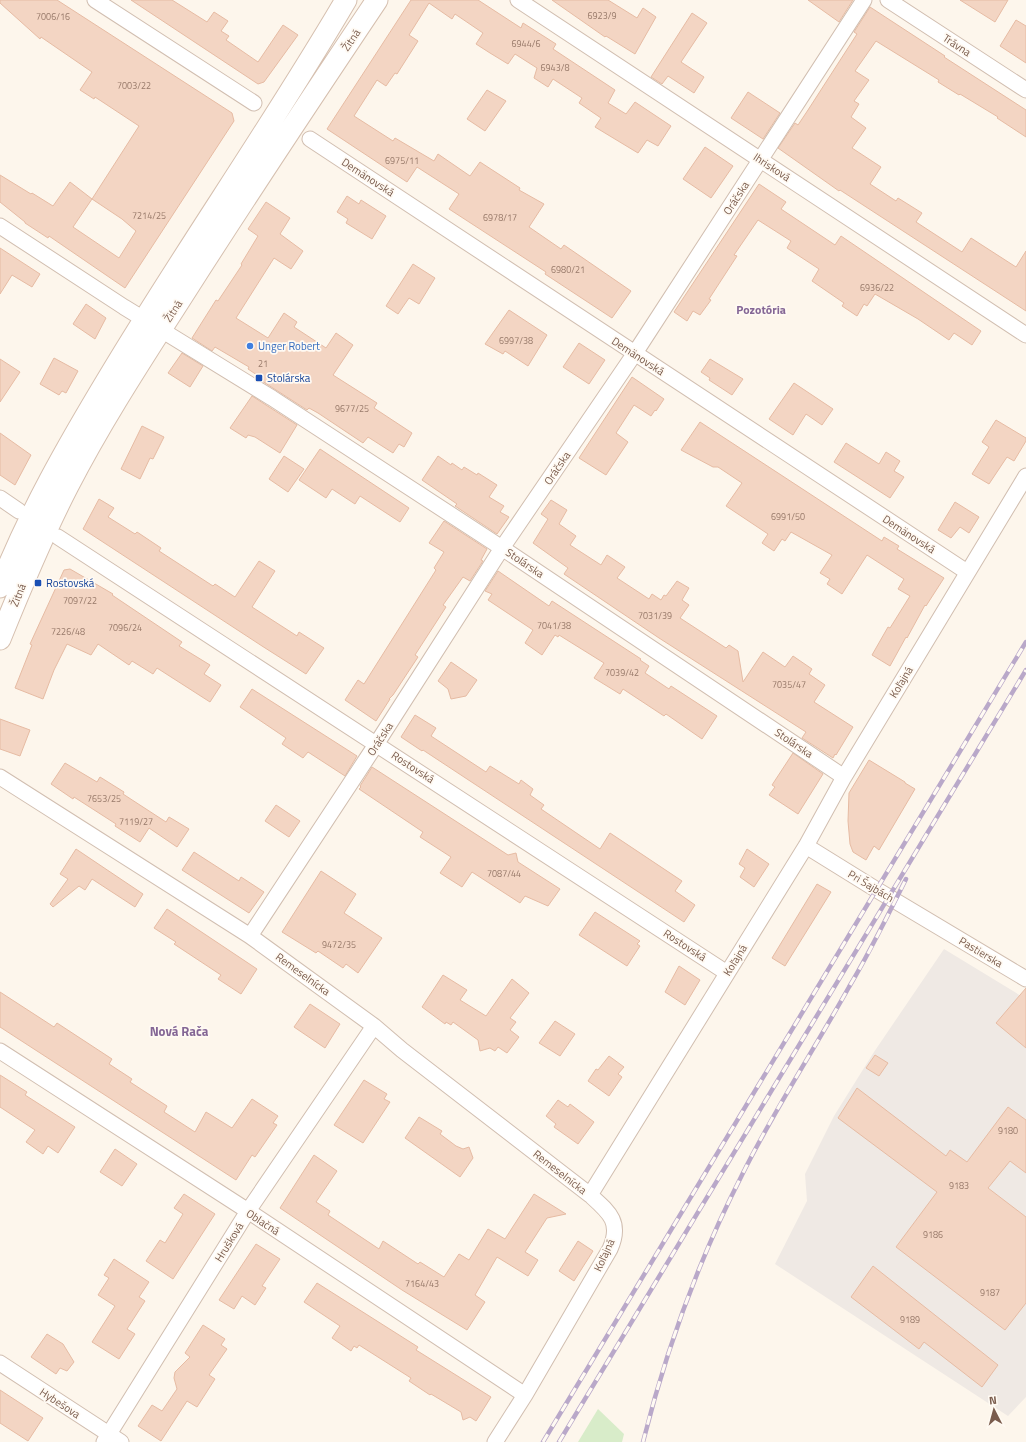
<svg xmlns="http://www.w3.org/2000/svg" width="1026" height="1442" font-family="'Titillium Web',sans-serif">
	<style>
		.industrial { fill: #efe9e4 }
		.green { fill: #d8ecc9 }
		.building { fill: #f3d5c3; stroke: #e6bba3; fill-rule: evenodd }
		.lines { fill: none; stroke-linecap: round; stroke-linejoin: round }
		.street-casing { stroke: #d1beb0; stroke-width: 17 }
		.secondary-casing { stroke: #d6c0b0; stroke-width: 23 }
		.street { stroke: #fff; stroke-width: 15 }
		.secondary { stroke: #fff; stroke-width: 21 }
		.rail-casing { stroke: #b9a8c9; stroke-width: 4.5 }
		.rail { stroke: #fffaf3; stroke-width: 3; stroke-dasharray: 9; stroke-linecap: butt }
		.shop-dot { fill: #3f7fe0; stroke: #fffaf3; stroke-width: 1.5 }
		.transit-dot { fill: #1a4fb4; stroke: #fffaf3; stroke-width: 1.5 }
		.labels { text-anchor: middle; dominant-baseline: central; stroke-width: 3.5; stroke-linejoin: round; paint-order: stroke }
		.number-label { font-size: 9px; fill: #987a6a }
		.street-label { font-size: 11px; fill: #7a5c4d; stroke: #fffaf3 }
		.shop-label { font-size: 11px; fill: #366cbe; stroke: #fffaf3; text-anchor: start }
		.transit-label { font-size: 11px; fill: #164399; stroke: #fffaf3; text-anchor: start }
		.neighbourhood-label { font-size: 12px; font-weight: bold; fill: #846695; stroke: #fffaf3 }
		.quarter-label { font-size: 13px; font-weight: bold; fill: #846695; stroke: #fffaf3 }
	</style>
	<rect width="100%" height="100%" fill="#fdf6ec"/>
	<path class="industrial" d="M944,949L1026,999V1397L1008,1416L775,1264L807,1201L805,1174L834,1116L874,1052Z"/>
	<path class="green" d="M598,1409L624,1434L622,1442H578Z"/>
	<path class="building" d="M0,0H57L232,113L234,121L125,288L49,236L48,238L25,223V222L0,202V175L31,194L32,193L53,206L70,182L92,199L139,126L95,97L94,99L80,90L92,72L41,37L40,39L0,3ZM92,199L122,219L136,231L119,258L73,227Z
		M131,0H172L207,22L214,12L228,21L221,31L229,36L226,40L258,62L283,25L298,35L264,82L258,84Z
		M411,0H478L521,28L523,23L556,44L553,49L615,90L608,103L626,114L635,102L671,126L658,146L647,140L638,153L595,127L601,118L579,103L582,98L553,79L548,87L534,78L537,68L515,54L508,64L490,53L476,44L483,33L455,14L452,19L429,3L409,35L418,41L397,74L395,73L386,86L377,80L354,116L393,141L395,138L434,161L438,154L470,176L480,162L520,188L519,190L544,204L529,227L561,249L564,245L631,291L612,318L545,274L546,272L449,209L459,194L417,167L407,182L327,129Z
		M552,0H608L637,18L643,8L656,17L635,54L606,36L605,37Z
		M808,0H853L839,22Z
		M960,0H1008L995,22Z
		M870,7L945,56L944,57L1026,110V137L997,118L998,117L960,94L959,95L938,82L939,80L876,41L855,71L869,80L854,101L859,104L851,117L866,128L852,148L881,167L870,184L896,201L898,198L922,213L916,222L962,252L971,238L1016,267L1026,251V311L840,190L839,191L778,148L795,123L798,125L808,110L857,34L854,32Z
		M692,13L707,23L681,62L704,77L694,93L668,76L662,84L651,77Z
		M1016,20L1026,26V63L1000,46Z
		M487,90L506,101L485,131L467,119Z
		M748,92L780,113L763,139L731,118Z
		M705,147L733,166L711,198L683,179Z
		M759,184L786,202L781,209L835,245L841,236L981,331L972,345L954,333L949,340L918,319L875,294L867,306L864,304L857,316L842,306L844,303L812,281L819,269L787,248L791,241L758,220L734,255L737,256L709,299L711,300L700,315L693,311L687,321L674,312Z
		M347,196L359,204L361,200L386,216L372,239L346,223L348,219L337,212Z
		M266,202L290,218L280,234L303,251L291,269L274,258L236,318L268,338L284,313L297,322L294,327L326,348L336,333L353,345L333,375L377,403L374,408L412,433L404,447L399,444L393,453L368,437L363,443L318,413L309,408L307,410L262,381L263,379L248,369L249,367L215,347L212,351L192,338L216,300L218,301L242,265L241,264L258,236L248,229Z
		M0,248L40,274L32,287L12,275L0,294Z
		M413,264L435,278L419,304L409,298L398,314L386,306Z
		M86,304L106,318L95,339L73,324Z
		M509,310L547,335L528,366L505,351L503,354L485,344Z
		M579,343L605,360L589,384L563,367Z
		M182,353L203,366L190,387L168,373Z
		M54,358L78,371L66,393L62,391L59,395L40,384Z
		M0,359L20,372L0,402Z
		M710,359L743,379L732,395L709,380L710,378L701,372Z
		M632,377L664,399L656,411L655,410L651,416L634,405L616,433L628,442L606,475L579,458Z
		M794,383L833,409L822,425L806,414L793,435L769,419Z
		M252,396L297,425L280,453L255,437L248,435L246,438L230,428Z
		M996,420L1026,438V441L1014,461L1007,457L989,484L972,474L989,447L982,442Z
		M700,422L882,541L884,537L899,546L897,549L944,578L926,606L925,605L907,638L906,637L890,666L872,655L888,627L890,628L910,596L898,589L904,579L867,555L842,594L827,584L830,579L820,573L832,555L791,532L785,541L782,539L774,551L762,543L768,534L726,506L742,483L718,467H713L681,450Z
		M142,426L164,437L153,459L150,458L140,479L121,469Z
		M0,433L31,455L15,485L0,475Z
		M846,443L879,464L886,452L900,461L894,471L904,477L890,498L834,462Z
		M320,449L409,508L400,522L360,496L355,504L332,489L326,498L299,480Z
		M284,456L304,469L288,492L269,479Z
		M438,456L451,465L452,463L462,470L464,467L477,475L478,473L497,485L489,497L504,506L500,512L509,517L497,534L455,506L457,504L422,480Z
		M99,499L114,508L108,517L135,534L137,532L161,548L159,551L213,586L215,584L235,597L259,561L275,571L252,607L297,636L299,632L324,648L306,674L262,646L83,529Z
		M551,500L567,510L559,524L576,536L570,545L601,565L607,555L625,567L617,578L649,599L652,594L661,600L664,595L666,596L677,581L689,588L682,600L689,605L680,618L726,648L729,645L738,651L743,682L763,652L785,667L793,656L812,669L809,674L825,685L814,702L853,727L836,755L835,754L833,758L802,738L806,732L659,638L564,574L568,568L533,543L548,519L541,514Z
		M955,502L979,517L969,533L960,527L951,538L938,530Z
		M444,521L487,549L481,560L483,561L470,581L463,577L443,605L446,607L415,655L418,657L393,695L389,699H390L376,721L345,700L358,680L364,684L436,570L434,568L444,552L429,543Z
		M70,569L113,594L112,595L182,642L179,646L210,665L204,674L221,685L210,702L157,668L153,674L132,661L129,665L98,644L91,655L67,644L54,670L43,699L15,688L32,645L30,644L64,570Z
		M498,571L549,606L552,601L641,659L640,660L649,666L645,673L669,689L671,686L717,716L702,739L666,714L664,716L623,689L620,694L594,678L604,663L559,635L558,637L555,635L542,655L525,643L533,630L488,600L492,594L485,591Z
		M451,662L477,680L466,696L451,699L448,689L438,681Z
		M252,689L357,756L345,776L308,752L303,758L282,744L286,738L240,707Z
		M415,715L436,728L431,736L486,772L490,766L519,784L521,780L533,789L530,795L544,805L541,809L600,849L610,833L682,881L675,891L695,905L684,922L423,750L422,751L401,737Z
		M0,719L30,730L20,756L0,749Z
		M793,753L823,774L798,814L769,795L775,787L772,785Z
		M869,760L905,782V783L915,789L879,850L874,846L866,860L853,852L850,844L848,821L849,793Z
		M65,763L97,782L100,777L124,792L123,794L166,822L169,817L189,829L177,847L149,828L140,842L115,826L116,824L74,797L73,799L51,784Z
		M372,767L508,855L516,853L518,862L560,889L548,906L525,896L520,903L472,872L462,887L440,873L451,857L420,837L423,832L359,789L361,787L360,786Z
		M276,805L300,821L289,837L265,821Z
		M76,849L143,894L135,907L92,879L85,890L79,886L53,907L50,904L68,879L60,874Z
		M747,849L769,864L754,887L740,877L745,868L739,864Z
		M194,852L239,881L241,877L264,892L249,913L182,870Z
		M321,871L356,894L344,913L382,938L358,973L346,964L343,968L318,951L316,953L282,932Z
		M817,884L831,892L785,966L772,958Z
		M167,909L257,969L241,994L218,979L221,975L174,944L176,942L154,928Z
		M595,912L640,941L637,944L640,946L627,966L579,935Z
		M679,966L700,980L685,1005L665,992Z
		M443,975L467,990L460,1000L486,1016L512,979L529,993L510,1018L516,1022L510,1030L519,1037L507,1053L498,1047L495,1051L490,1048L480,1051L478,1040L453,1022L451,1025L446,1022L445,1024L422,1007Z
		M1026,988V1048L996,1023Z
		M0,992L54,1027L57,1023L112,1059L109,1064L132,1079L130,1082L167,1106L164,1112L195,1132L206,1112L232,1128L252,1099L278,1116L273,1123L277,1125L255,1157L252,1155L236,1180L0,1027Z
		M310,1004L340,1024L325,1048L294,1027Z
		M555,1021L575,1034L560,1056L539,1043Z
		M875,1055L888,1063L879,1076L866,1068Z
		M609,1056L624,1067L618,1074L622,1077L609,1096L588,1081L596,1069L598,1070Z
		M0,1075L27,1092L25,1095L75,1127L58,1153L48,1146L43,1154L26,1142L35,1130L0,1107Z
		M364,1080L387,1094L384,1099L390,1102L363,1143L334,1125Z
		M857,1088L946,1156L950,1150L967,1162L1008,1107L1026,1120V1173L1010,1161L988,1188L1026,1217V1303L1005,1330L896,1247L937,1192L838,1118Z
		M558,1100L568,1107L570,1104L594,1122L578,1144L554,1127L556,1124L546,1116Z
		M419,1117L442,1131L440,1134L456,1146L463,1149L469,1147L473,1158L460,1177L405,1138Z
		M115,1149L137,1164L122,1186L100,1172Z
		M314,1155L337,1171L316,1202L330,1211L328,1215L379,1249L383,1241L418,1264L420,1262L444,1277L459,1254L469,1260L488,1229L505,1239L534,1194L566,1214L547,1218L525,1252L538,1260L528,1276L497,1257L475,1295L485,1302L467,1330L402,1290L280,1208Z
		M184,1194L215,1214L173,1279L146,1261L160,1240L165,1243L183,1214L174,1208Z
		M578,1241L593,1251L574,1281L559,1271Z
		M256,1244L280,1259L262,1286L266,1288L255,1305L242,1296L234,1309L219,1300Z
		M114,1259L149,1282L139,1297L145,1301L127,1329L135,1334L119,1359L92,1342L115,1306L98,1295L109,1278L104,1275Z
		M873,1266L998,1365L982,1387L924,1342L919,1349L851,1297Z
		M317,1283L418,1347L416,1350L491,1397L476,1421L470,1417L463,1420L461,1412L431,1394L430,1395L409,1381L411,1378L359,1345L357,1348L354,1346L351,1351L332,1338L340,1326L304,1302Z
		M203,1325L225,1339L221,1345L227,1349L209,1375L215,1379L197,1407L187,1401L161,1441L138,1426L152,1405L162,1411L177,1389L174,1378L175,1372L190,1357L185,1353Z
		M47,1334L63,1344L74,1362L67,1371L60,1368L56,1374L31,1357Z
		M0,1390L43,1418L28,1441L0,1423Z"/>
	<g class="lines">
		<g class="street-casing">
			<path id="street" d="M95,0L254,103
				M518,0L1026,335
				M888,0L1026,90
				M310,139L967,572
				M0,226L124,307L272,398L502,548L844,777
				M0,498L19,511
				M58,537L727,973
				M0,777L250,936L374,1026L402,1050L590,1195C609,1212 622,1222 610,1249L525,1395L495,1442
				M806,846L877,890L1026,979
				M250,936L377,743L502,548L635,353L864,0
				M0,1051L248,1211L525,1395
				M590,1195L806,846L844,777L1026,476
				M0,1363L121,1442
				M104,1442L248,1211L374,1026"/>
		</g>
		<g class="secondary-casing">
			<path id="secondary" d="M0,587C29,513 68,445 109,377C185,250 271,128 346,0
				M0,639C21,587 42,536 68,486C104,416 148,350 190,284C251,189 314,94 377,0"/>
		</g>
		<use href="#street" class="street"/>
		<use href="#secondary" class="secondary"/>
		<g class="rail-casing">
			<path id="rail" d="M543,1442L1026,642
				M559,1442L1026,670
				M643,1442C666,1350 699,1259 742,1175C774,1110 814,1050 849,987C870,952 888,915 906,879"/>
		</g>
		<use href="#rail" class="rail"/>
	</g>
	<circle class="shop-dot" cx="250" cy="346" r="4"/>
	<g class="transit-dot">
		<rect x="255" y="374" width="8" height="8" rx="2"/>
		<rect x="34" y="579" width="8" height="8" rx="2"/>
	</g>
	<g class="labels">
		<g class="number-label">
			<text x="602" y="15">6923/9</text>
			<text x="53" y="16">7006/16</text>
			<text x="526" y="43">6944/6</text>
			<text x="555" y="67">6943/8</text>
			<text x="134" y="85">7003/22</text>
			<text x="402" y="160">6975/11</text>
			<text x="149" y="215">7214/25</text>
			<text x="500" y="217">6978/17</text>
			<text x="568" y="269">6980/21</text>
			<text x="877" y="287">6936/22</text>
			<text x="516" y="340">6997/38</text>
			<text x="263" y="363">21</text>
			<text x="352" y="408">9677/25</text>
			<text x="788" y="516">6991/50</text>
			<text x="80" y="600">7097/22</text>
			<text x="655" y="615">7031/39</text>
			<text x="554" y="625">7041/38</text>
			<text x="125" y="627">7096/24</text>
			<text x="68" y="631">7226/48</text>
			<text x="622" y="672">7039/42</text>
			<text x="789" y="684">7035/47</text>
			<text x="104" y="798">7653/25</text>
			<text x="136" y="821">7119/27</text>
			<text x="504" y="873">7087/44</text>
			<text x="339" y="944">9472/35</text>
			<text x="1008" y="1130">9180</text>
			<text x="959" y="1185">9183</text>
			<text x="933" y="1234">9186</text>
			<text x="422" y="1283">7164/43</text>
			<text x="990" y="1292">9187</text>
			<text x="910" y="1319">9189</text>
		</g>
		<g class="street-label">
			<text transform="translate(351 40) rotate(-56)">Žitná</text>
			<text transform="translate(957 45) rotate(33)">Trávna</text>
			<text transform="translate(772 167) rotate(33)">Ihrisková</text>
			<text transform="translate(368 177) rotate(33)">Demänovská</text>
			<text transform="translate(736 198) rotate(-57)">Oráčska</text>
			<text transform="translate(173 311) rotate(-57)">Žitná</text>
			<text transform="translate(638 356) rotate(33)">Demänovská</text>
			<text transform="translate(557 468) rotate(-56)">Oráčska</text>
			<text transform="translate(909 534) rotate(33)">Demänovská</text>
			<text transform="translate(525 563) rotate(34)">Stolárska</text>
			<text transform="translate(18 595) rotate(-68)">Žitná</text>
			<text transform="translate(901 682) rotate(-59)">Koľajná</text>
			<text transform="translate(380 739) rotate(-57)">Oráčska</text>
			<text transform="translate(794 743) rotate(34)">Stolárska</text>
			<text transform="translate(413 767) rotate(33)">Rostovská</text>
			<text transform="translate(871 886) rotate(31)">Pri Šajbách</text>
			<text transform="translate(685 945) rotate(33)">Rostovská</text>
			<text transform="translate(981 952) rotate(31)">Pastierska</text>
			<text transform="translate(735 960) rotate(-58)">Koľajná</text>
			<text transform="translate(303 974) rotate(36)">Remeselnícka</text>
			<text transform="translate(560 1172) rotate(38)">Remeselnícka</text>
			<text transform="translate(263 1222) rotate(33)">Oblačná</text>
			<text transform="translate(229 1242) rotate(-58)">Hrušková</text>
			<text transform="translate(604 1255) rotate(-65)">Koľajná</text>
			<text transform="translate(60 1403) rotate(33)">Hybešova</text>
		</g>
		<g class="shop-label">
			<text x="258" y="346">Unger Robert</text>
		</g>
		<g class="transit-label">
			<text x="267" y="378">Stolárska</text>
			<text x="46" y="583">Rostovská</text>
		</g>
		<g class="neighbourhood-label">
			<text x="761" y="309">Pozotória</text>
		</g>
		<g class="quarter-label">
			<text x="179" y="1031">Nová Rača</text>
		</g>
	</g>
	<g transform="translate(994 1410) rotate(354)" stroke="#fffaf3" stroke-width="3" paint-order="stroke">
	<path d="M0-3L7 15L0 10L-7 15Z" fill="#7a5c4d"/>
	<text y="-6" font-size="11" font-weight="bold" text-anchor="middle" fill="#7a5c4d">N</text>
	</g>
</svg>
